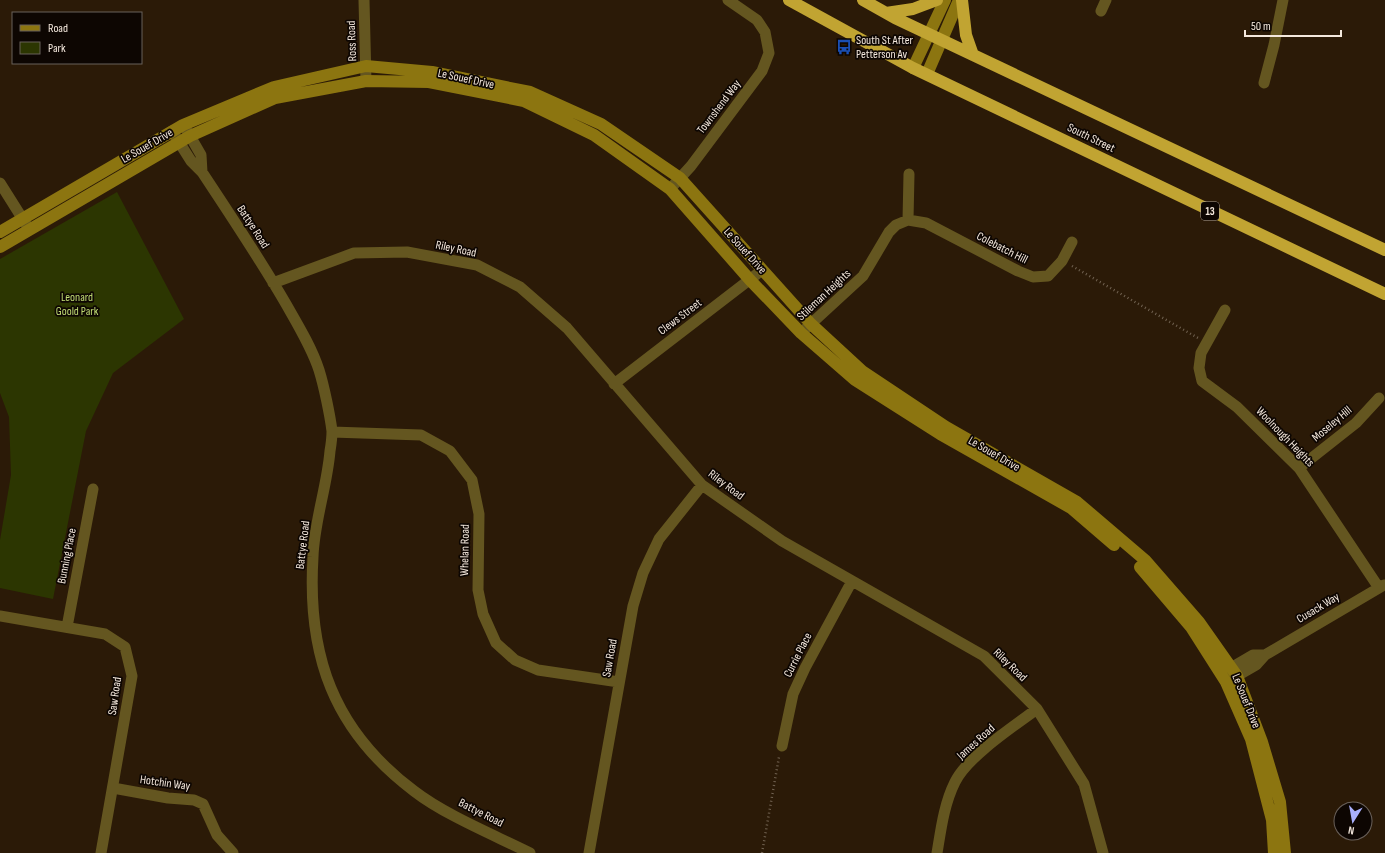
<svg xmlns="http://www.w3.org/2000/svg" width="1385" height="853" font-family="'Sofia Sans Condensed',sans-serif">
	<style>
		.green { fill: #2c3601 }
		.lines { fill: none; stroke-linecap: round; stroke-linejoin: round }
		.path { stroke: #716251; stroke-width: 2.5; stroke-dasharray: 1 3; stroke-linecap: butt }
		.street { stroke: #645620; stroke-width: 11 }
		.secondary { stroke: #8c7510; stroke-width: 12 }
		.highway { stroke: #c1a432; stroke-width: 12 }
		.labels { text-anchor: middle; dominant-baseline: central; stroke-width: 3.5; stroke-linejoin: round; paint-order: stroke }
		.shield { fill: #0d0602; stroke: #afa49b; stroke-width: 1 }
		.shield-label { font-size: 11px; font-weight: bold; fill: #f4e8dd }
		.poi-label { font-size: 12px; fill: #f4e8dd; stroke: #0d0602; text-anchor: start }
		.street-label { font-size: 12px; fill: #f4e8dd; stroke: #0d0602 }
		.park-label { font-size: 12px; fill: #c2dd75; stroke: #0d0602 }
	</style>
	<rect width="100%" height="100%" fill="#2b1a07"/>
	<path class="green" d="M117,192L184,319L113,373L86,431L53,599L0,588V540L11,475L9,417L0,393V259Z"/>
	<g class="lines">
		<path class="path" d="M1072,266L1198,338
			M762,853L779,757"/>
		<path class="street" d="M364,0L366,81
			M1101,11L1106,0
			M1264,83L1274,45L1283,0
			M186,129L201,155L202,172
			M172,131L191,161L202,172C231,216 260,259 286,304C298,325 312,348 319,370C324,386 330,415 332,431C332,438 331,445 330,451C327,487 314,522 313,557C307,655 333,730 414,791C445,815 494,835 530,853
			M0,183L29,229
			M670,189L691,166L762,71L769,53L765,32L757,20L728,0
			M908,220L926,223L1018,271L1033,277L1048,276L1062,261L1072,242
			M273,283L354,253L407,252L477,265L520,287L567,328L702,485L782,541L984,656L1037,709L1084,784L1103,853
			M1225,310L1201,353L1199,368L1202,381L1237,407L1299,468L1379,588
			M801,333L863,276L889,232L896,225L908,220L909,174
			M614,384L762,270
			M332,432L421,435L450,451L472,480L479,514L478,590L483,614L496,643L515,660L538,670L619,682
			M1299,468L1356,423L1379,398
			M0,616L105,634L125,647L132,676L101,853
			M67,627L93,489
			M1224,672L1253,655H1265
			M1230,680L1256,665L1265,655L1384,585
			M782,746L793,694L805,668L852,581
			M113,788L168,798L194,800L203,804L217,835L233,853
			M589,853L633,606L643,573L659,539L702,485
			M937,853C941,829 944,804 955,782C967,757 1014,726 1037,709"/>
		<path class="secondary" d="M913,68L945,0
			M927,74L959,0
			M0,232L183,125L274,87L366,66L432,72L530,92L601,124L680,178L811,324L862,371L946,427L1077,502L1145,560L1199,622L1237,676L1262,742L1280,802L1285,853
			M0,247L190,136L275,98L366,81L429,82L524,101L594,135L670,189L750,280L801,333L855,380L940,434L1071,508L1114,545
			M1140,567L1191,627L1226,682L1251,739L1272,820L1274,853"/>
		<path class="highway" d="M789,0L913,68L1385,294
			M863,0L895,18L1385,250
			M962,0L966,35L973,55
			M886,13L913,9L937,0"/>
	</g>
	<defs>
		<g id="bus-bare" transform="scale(1.2)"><path d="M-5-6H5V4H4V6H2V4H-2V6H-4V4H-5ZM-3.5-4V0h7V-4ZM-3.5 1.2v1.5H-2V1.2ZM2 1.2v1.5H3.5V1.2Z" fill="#1a4fb4" stroke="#0d0602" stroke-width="2.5" paint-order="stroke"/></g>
	</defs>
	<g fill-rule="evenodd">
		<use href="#bus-bare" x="844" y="47"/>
	</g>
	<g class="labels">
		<rect class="shield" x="1201" y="202" width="18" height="18" rx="3"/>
		<g class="shield-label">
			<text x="1210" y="211">13</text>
		</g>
		<g class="poi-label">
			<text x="856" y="40">South St After<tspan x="856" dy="14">Petterson Av</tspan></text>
		</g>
		<g class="street-label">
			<text transform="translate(352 41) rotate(-92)">Ross Road</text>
			<text transform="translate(466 79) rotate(12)">Le Souef Drive</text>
			<text transform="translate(719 107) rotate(-53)">Townshend Way</text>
			<text transform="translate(1091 138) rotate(26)">South Street</text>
			<text transform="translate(147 146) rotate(-30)">Le Souef Drive</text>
			<text transform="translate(253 227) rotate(57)">Battye Road</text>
			<text transform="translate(1002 248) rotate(27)">Colebatch Hill</text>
			<text transform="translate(456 249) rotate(12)">Riley Road</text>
			<text transform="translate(745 251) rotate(48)">Le Souef Drive</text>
			<text transform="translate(824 295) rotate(-43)">Stileman Heights</text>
			<text transform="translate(680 317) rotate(-37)">Clews Street</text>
			<text transform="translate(1332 424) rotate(-40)">Moseley Hill</text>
			<text transform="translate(1285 437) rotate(46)">Woolnough Heights</text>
			<text transform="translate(994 454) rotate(30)">Le Souef Drive</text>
			<text transform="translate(726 485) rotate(37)">Riley Road</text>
			<text transform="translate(303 545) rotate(-83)">Battye Road</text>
			<text transform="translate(465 550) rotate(-89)">Whelan Road</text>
			<text transform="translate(67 556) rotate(-79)">Bunning Place</text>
			<text transform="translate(1318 608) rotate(-31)">Cusack Way</text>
			<text transform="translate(798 655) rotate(-63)">Currie Place</text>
			<text transform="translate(610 658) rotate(-80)">Saw Road</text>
			<text transform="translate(1010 665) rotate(44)">Riley Road</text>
			<text transform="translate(115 696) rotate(-82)">Saw Road</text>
			<text transform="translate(1246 701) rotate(68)">Le Souef Drive</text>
			<text transform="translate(976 742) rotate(-42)">James Road</text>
			<text transform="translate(165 783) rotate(8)">Hotchin Way</text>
			<text transform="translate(481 813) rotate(27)">Battye Road</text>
		</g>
		<g class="park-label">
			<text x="77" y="297">Leonard<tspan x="77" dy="14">Goold Park</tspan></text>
		</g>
	</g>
	<rect x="12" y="12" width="130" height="52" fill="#0d0602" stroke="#69605a"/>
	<rect x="20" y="25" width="20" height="6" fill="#8c7510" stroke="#69605a"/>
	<text x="48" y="32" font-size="12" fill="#f4e8dd">Road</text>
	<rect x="20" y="42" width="20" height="12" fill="#2c3601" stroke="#69605a"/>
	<text x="48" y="52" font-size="12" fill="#f4e8dd">Park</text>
	<g transform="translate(1353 821) rotate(191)"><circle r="19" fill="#0d0602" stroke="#69605a"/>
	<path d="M0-3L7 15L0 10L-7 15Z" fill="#a9b0fc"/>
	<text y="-6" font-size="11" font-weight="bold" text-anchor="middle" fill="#f4e8dd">N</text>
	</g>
	<path d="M1245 30v6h96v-6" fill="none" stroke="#f4e8dd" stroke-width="2"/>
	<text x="1251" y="30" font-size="12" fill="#f4e8dd" stroke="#0d0602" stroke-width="3" paint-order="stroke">50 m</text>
</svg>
